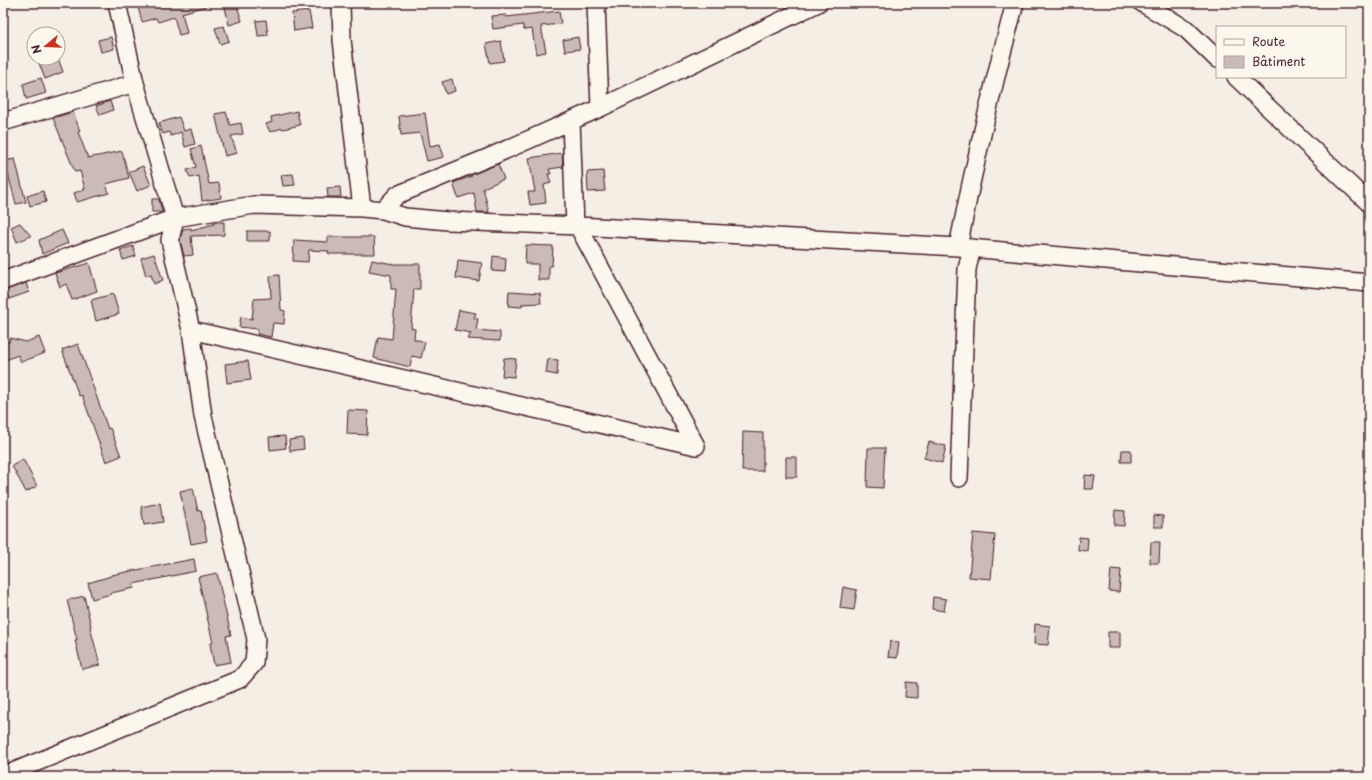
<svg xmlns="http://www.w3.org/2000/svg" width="1372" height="780" font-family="'Playpen Sans',sans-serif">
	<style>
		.building { fill: #cabbb6; stroke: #4a1f2b }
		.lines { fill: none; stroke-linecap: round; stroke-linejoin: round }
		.minor-casing { stroke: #4a1f2b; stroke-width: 20 }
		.minor { stroke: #fbf7ec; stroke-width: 17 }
	</style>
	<rect width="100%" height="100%" fill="#f4eee4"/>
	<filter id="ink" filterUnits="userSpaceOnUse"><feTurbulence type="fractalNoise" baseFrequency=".025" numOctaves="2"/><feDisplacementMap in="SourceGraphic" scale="8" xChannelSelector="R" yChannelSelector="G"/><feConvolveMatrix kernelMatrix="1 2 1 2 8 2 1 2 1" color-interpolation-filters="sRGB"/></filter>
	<g filter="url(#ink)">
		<path class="building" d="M137,3H206V6L182,13L187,33L179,35L174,17L158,22L156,18L142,22Z
			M224,3H236L242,21L229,25Z
			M309,11L312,28L294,31L292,13Z
			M559,11L561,24L541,26L546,52L536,54L532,29L524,30L523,25L493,29L491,16L506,15V17Z
			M266,20L268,35L258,36L256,21Z
			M224,26L229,41L220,44L215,28Z
			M111,37L114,49L101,52L98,40Z
			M578,37L580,49L565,51L563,40Z
			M501,41L504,61L490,63L486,44Z
			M53,58H58L63,72L45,79L39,63Z
			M41,78L46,93L26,99L23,84Z
			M452,79L455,91L446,94L442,82Z
			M110,101L113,110L100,115L96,106Z
			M297,111L300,125L283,129L282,128L270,132L266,124L272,122L271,117Z
			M73,112L80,131L78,132L88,158L122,151L129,178L106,184L109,193L77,202L74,193L85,189L80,171L75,172L53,118Z
			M226,112L230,125L241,123L243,134L231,136L237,153L225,156L215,114Z
			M425,113L430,146L440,144L444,157L427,161L420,133L401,135L399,116Z
			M179,117L184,131L191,129L195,144L185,147L181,132L171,136L169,132L163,134L159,123Z
			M201,146L209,184L219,183L221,198L202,201L199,176L190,178L187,170L196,167L191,149Z
			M562,153L563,167L549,169L551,174H548L551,183L544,185L546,203L530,205L528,192H535L529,158Z
			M15,159L26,202L16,204L7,170L3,171V161Z
			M498,164L504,179L483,188L489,212H477L474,193L458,198L453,183L472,176L471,175Z
			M143,166L151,185L137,191L129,172Z
			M603,171L605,191L588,192L587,172Z
			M293,174L295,185L283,186L281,175Z
			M340,187L341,197H328L327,188Z
			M43,191L46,202L30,206L27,196Z
			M152,199H159L162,212H152Z
			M214,222H224V235L191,236L193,255L184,256L180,240L183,229L191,228V230L214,224Z
			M20,223L31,236L17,242L11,227Z
			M62,230L68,243L42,254L39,240Z
			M247,231H270V241H247Z
			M328,237H374L375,254H329L328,251L309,250L308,262L293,261L294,240L328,242Z
			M526,245L553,246L552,266H549V280H538V264H525Z
			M133,246L136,256L123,260L120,250Z
			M154,254L163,280L154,284L151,274L146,276L141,258Z
			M493,256L506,258L505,272L492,271Z
			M372,260L393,264H420V289H414L411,328L415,329L414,339L425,342L421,358L412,356L410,367L374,358L378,337L392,339L396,289H391V275L369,271Z
			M458,260L482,263L479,281L456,278Z
			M89,263L97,291L72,300L66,284L60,287L55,273Z
			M279,275L281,310L285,311L284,324L273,323L271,337L257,334L258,329L239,327L241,317L252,319L254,299L271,298L270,276Z
			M26,283L29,292L9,299L8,296L3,297V291Z
			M509,291L540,293L541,303L522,304V307L508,306Z
			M113,294L119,314L96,321L91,300Z
			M459,310L476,313L474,318L478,319L476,330L500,332V341L468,339L471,333L455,330Z
			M39,337L45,353L21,362L18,355L3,361V344L9,342L10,338L26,342Z
			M78,344L108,429L110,428L121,456L106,462L82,395L79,396L62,350Z
			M504,358L516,359L514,377L502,376Z
			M548,359L558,360L557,375L546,373Z
			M248,361L251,380L227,383L225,364Z
			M348,410L368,411L367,435L347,434Z
			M743,432L763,433V471H742Z
			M285,436L286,448L270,450L269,437Z
			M303,438L304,449L290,451L289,440Z
			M929,442L946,446L942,463L924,458Z
			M868,448H885L883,488L867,487Z
			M1122,450H1131V462H1121Z
			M786,457H797V477H786Z
			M23,459L37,486L26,492L12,466Z
			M1085,475L1095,476L1093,489H1084Z
			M193,488L198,511L201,510L207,541L191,544L180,491Z
			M160,503L163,522L144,525L141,507Z
			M1115,510L1125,511L1124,526L1114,525Z
			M1154,515L1163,516V527H1154Z
			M973,533L995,535L991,579L969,577Z
			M1079,537L1088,538L1087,551L1078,550Z
			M1151,542H1160L1159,563H1150Z
			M194,559L196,571L133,584L134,588L111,593V594L92,599L88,583L111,576V575Z
			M1111,569L1121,570L1119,592L1109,591Z
			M217,573L231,635L226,636L231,662L214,665L210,644L213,643L198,577Z
			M843,587L857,590L854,610L840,608Z
			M84,596L91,626L90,627L100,665L82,669L75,640H77L67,600Z
			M933,597L946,599L944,611L932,609Z
			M1035,624L1050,626L1048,645L1034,644Z
			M1108,632H1120V648H1108Z
			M890,641L899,642L897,658L888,657Z
			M906,682L917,683V698L905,697Z"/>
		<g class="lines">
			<g class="minor-casing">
				<path id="minor" d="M341,3L342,40L362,208
					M596,3L600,108
					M1142,3L1186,29L1217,59
					M1236,77L1369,203
					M571,121L575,226
					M3,122L135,83
					M383,210L397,195L492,156L600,108L818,3
					M958,247C974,165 993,84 1015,3
					M3,281L175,218L254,205L362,208L383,210L405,217L448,221L578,226L958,247L1369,283
					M191,330L696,446L578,226
					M959,478L967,269L972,248
					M3,776L240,679L254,663L256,639L203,416L191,330L170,240L175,218L135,83L117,3"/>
			</g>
			<use href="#minor" class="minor"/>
		</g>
	</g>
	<rect width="1372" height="780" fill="none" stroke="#fbf7ec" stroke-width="16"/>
	<rect x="8" y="8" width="1356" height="764" fill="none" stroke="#4a1f2b" stroke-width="1.5" filter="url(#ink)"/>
	<rect x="1216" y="26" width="130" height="52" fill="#fbf7ec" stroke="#b4a19f"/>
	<rect x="1224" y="39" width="20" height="6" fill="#fbf7ec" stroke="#b4a19f"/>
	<text x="1252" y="46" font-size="12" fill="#4a1f2b">Route</text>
	<rect x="1224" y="56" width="20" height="12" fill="#cabbb6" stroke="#b4a19f"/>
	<text x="1252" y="66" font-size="12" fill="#4a1f2b">Bâtiment</text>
	<g transform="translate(46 46) rotate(251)"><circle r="19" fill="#fbf7ec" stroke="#b4a19f"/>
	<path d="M0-3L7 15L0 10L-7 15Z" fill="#c8321e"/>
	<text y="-6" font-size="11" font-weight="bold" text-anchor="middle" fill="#4a1f2b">N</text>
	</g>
</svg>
